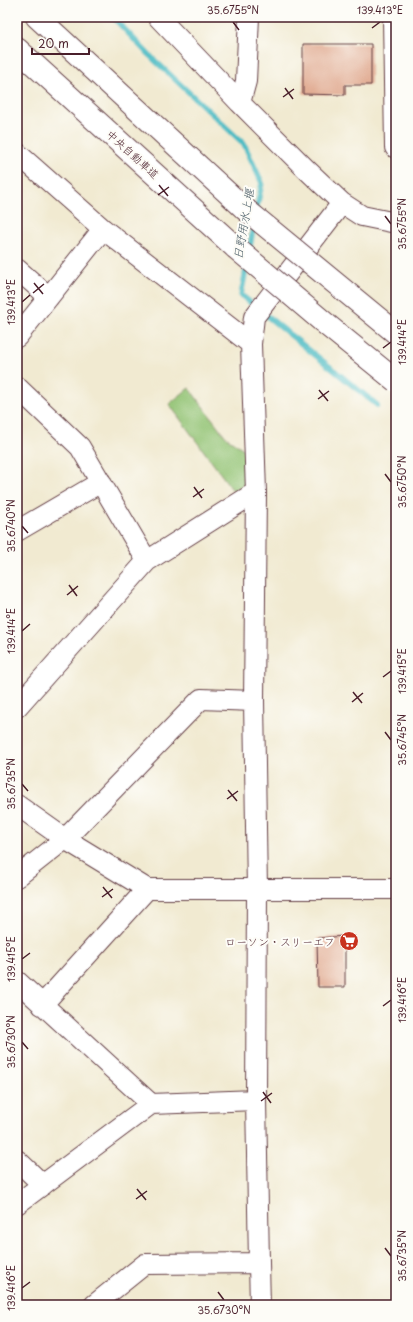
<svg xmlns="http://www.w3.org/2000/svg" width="413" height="1322" font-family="'Playpen Sans','Klee One',sans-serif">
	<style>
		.green { fill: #91c272; stroke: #6e704e }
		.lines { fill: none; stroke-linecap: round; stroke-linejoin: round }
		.stream { stroke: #4ebcc4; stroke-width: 5.5 }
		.building { fill: #e0a88e }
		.minor-casing { stroke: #633d44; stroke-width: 22 }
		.major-casing { stroke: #633d44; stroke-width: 24 }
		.highway-casing { stroke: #633d44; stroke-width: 24 }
		.minor { stroke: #fff; stroke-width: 20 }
		.major { stroke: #fff; stroke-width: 22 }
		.highway { stroke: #fff; stroke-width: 22 }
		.highway-bridge-casing { stroke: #633d44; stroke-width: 24; stroke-linecap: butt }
		.highway-bridge { stroke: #fff; stroke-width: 22 }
		.ticks { fill: none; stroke: #4a1f2b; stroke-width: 1.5 }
		.labels { text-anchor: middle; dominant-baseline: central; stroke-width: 4; stroke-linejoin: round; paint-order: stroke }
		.street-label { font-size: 11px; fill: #4a1f2b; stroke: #fdfcf7 }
		.poi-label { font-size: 11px; fill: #4a1f2b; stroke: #fdfcf7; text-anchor: end }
		.water-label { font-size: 12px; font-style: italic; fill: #4c5e68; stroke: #fdfcf7 }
		.neatline { fill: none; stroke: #4a1f2b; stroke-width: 1.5 }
		.ticks-label { font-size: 10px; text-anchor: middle; fill: #4a1f2b }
	</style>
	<rect width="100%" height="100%" fill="#fdfcf7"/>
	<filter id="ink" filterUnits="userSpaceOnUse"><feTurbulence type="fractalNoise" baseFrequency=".025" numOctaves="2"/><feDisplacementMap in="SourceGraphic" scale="8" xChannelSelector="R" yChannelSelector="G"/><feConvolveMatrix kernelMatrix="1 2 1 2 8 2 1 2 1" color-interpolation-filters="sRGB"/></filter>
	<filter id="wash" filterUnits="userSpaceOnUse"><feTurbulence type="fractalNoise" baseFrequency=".012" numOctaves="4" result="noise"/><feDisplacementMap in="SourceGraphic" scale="16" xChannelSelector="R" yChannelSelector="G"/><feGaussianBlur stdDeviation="0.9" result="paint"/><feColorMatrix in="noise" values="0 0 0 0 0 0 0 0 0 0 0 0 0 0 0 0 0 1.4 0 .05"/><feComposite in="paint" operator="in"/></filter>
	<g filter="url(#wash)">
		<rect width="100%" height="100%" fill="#f1ead1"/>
		<path class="green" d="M189,388L226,437L245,450L246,484L234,492L169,404Z"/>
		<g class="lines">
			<path class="stream" d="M113,17L148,54L244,144L262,183L256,211
				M249,252L254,224
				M247,265L241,295L377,405"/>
		</g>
		<g id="blocks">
			<path class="building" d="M303,44H371V85H345V95L303,94Z
				M345,936V987H318L317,938Z"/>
		</g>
	</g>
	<g filter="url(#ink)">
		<use href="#blocks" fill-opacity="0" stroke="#633d44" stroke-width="1"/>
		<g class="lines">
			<g class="minor-casing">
				<path id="minor" d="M158,17L240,103L306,169L342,203L362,216L396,223
					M240,103L246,81L249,17
					M17,153L103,229L251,344
					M17,269L49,297
					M17,337L103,229
					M17,387L80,447L147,561
					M17,531L101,482
					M17,707L147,561L256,492
					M17,805L65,839L147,889H396
					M17,877L65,839L201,699L254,701
					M17,981L151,1104
					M42,1005L147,889
					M256,1100L259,1263
					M17,1160L43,1185
					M17,1204L151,1104L256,1100L257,890L254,701L256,492L251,344L254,317L342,203
					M94,1305L145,1264L259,1263L260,1305"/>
			</g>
			<g class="major-casing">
				<path id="major" d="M394,17L396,147"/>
			</g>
			<g class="highway-casing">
				<path id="highway" d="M37,17L245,209
					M17,49L236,248"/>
			</g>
			<use href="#minor" class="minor"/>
			<use href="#major" class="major"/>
			<use href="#highway" class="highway"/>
			<g class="highway-bridge-casing">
				<path id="highway-bridge" d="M245,209L396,333
					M236,248L327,325L396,381"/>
			</g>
			<use href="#highway-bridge" class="highway-bridge"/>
		</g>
	</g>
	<path class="ticks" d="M233,22L239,30M372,28L380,22M285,88L293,99M283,97L294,89M159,185L168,196M158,195L169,187M385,216L391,224M34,283L43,294M33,293L44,284M22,302L30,295M383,348L391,342M319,390L328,401M318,399L329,391M385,474L391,482M194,487L202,498M193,497L204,489M22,526L28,533M69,585L77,596M67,595L78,586M22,631L30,624M383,677L391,671M353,692L362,703M352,702L363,693M385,732L391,740M22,784L28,791M228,790L237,801M227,799L238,791M103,887L112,898M102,897L113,889M22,959L30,953M383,1006L391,1000M22,1042L28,1049M263,1092L271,1103M261,1101L272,1093M137,1189L146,1200M136,1199L147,1191M385,1248L391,1256M22,1288L30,1282M218,1292L224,1300"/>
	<defs>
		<g id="supermarket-disc" transform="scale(1)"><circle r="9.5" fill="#c8321e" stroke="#fdfcf7"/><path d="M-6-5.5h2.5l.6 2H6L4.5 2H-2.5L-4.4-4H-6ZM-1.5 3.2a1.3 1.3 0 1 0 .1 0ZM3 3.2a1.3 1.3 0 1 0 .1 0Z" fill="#fff"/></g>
	</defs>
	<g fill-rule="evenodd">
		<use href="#supermarket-disc" x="349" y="941"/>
	</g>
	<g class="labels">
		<g class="street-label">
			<text transform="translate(133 154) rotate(42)">中央自動車道</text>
		</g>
		<g class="poi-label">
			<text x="335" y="941">ローソン・スリーエフ</text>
		</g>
		<g class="water-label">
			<text transform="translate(243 224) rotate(-80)">日野用水上堰</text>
		</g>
	</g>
	<rect width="413" height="1322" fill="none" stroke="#fdfcf7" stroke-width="44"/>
	<path d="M32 48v6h57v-6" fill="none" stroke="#4a1f2b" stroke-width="2"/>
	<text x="38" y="48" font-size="12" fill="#4a1f2b" stroke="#fdfcf7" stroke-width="3" paint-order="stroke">20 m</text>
	<rect x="22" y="22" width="369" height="1278" class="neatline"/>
	<g class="ticks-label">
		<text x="233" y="14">35.6755°N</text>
		<text x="380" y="14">139.413°E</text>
		<text transform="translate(402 224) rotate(-90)" y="4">35.6755°N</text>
		<text transform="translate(11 302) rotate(-90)" y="4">139.413°E</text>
		<text transform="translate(402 342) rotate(-90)" y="4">139.414°E</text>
		<text transform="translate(402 482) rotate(-90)" y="4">35.6750°N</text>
		<text transform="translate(11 526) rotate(-90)" y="4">35.6740°N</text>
		<text transform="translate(11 631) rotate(-90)" y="4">139.414°E</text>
		<text transform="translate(402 671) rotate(-90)" y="4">139.415°E</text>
		<text transform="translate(402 740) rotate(-90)" y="4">35.6745°N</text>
		<text transform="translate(11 784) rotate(-90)" y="4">35.6735°N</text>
		<text transform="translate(11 959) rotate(-90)" y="4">139.415°E</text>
		<text transform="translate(402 1000) rotate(-90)" y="4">139.416°E</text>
		<text transform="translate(11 1042) rotate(-90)" y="4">35.6730°N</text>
		<text transform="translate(402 1256) rotate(-90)" y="4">35.6735°N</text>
		<text transform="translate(11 1288) rotate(-90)" y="4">139.416°E</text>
		<text x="224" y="1314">35.6730°N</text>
	</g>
</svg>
